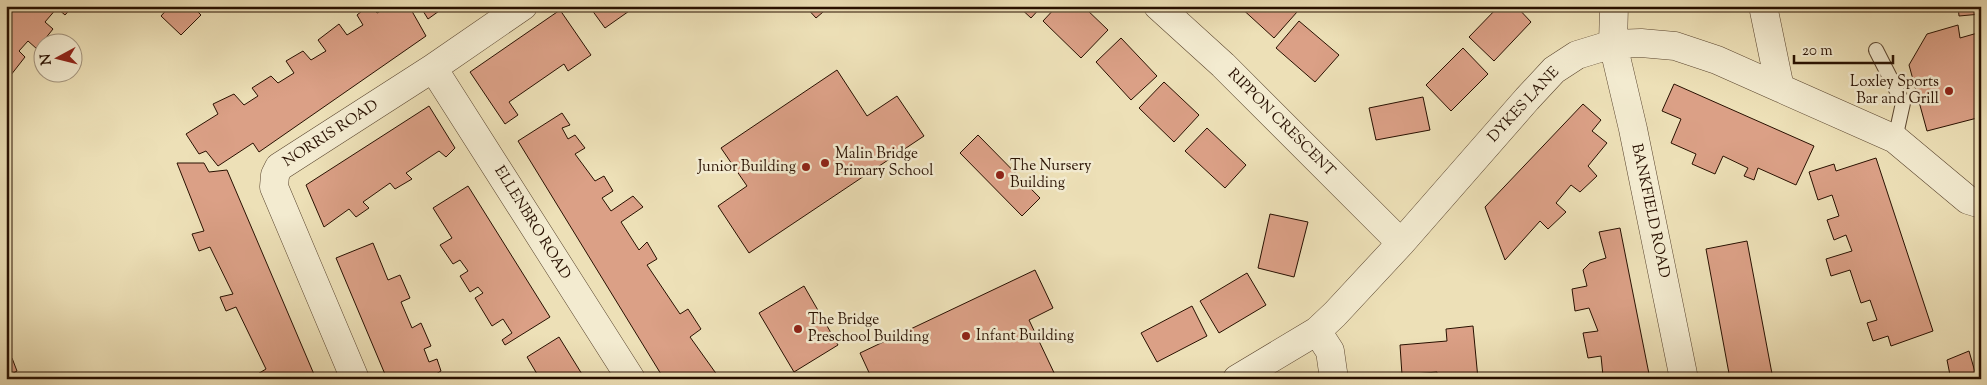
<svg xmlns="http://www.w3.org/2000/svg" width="1987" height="385" font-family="'Sorts Mill Goudy',serif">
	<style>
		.building { fill: #dba086; stroke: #281000 }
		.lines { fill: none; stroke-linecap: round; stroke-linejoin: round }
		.service-casing { stroke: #59442e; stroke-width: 16 }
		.minor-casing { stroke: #59442e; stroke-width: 29 }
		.service { stroke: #f3ebd0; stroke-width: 14 }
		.minor { stroke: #f3ebd0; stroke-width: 28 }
		.poi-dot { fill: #8f2418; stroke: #f3ebd0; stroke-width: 2 }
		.labels { text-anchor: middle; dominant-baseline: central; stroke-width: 5; stroke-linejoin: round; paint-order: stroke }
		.poi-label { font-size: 15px; fill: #281000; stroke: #f3ebd0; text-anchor: start }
		.street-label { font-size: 15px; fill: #281000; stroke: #f3ebd0 }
	</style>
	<rect width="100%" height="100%" fill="#ede0b7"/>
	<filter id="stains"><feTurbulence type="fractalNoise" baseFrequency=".004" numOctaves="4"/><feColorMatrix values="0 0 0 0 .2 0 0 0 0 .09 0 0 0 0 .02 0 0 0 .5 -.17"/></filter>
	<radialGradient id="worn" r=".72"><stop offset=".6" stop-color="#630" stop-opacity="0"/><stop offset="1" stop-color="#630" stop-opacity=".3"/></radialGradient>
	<path class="building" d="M6,6H73L65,15L57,8L45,22L53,29L37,49L28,41L19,51L25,57L7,80Z
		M170,6H192L201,15L181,35L161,16Z
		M368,6H371L377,13L386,8L385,6H409L426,36L259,152L253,143L218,166L206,151L199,154L186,134L218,114L213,104L234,94L244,105L258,96L252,88L271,76L278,83L294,73L286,61L303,51L311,60L326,51L318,40L339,24L347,35L363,25L357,15Z
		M420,6H446L428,19Z
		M589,6H630L632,9L605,28Z
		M805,6H830L816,18Z
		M1018,6H1042L1031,18Z
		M1057,6H1083L1108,30L1081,58L1043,21Z
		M1239,6H1290L1297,12L1274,38Z
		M1499,6H1516L1531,22L1494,61L1469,37Z
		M1958,6H1981V14L1959,16Z
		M560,10L591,55L568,71L564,64L509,102L518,115L505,124L470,72Z
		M1299,21L1339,55L1315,82L1276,48Z
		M1958,25L1960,38L1981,32V117L1927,131L1909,65L1927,34Z
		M1121,38L1157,76L1131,100L1096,62Z
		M1463,48L1488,74L1451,111L1426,85Z
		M837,70L867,116L897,96L924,136L749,253L718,206L747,186L721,148Z
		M1164,82L1199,115L1174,142L1139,108Z
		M1674,84L1814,146L1796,185L1758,168L1754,180L1744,176L1748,168L1723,156L1715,174L1692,164L1696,154L1671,143L1681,119L1662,111Z
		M1423,97L1430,130L1376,140L1369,108Z
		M1583,104L1601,120L1592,131L1607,143L1588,166L1597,176L1580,192L1571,185L1556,203L1566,212L1548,229L1540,221L1505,260L1485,207Z
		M429,106L455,148L446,157L439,151L406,173L412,179L395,189L390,183L363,202L369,208L356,217L349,209L324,227L306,185Z
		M562,113L570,125L562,128L568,139L575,135L585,148L575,154L595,181L604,176L613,191L602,198L611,211L633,196L643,207L621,222L639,250L647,242L657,259L647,265L680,314L688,309L701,329L690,337L720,379H664L518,141Z
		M1207,128L1246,165L1225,188L1185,151Z
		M978,135L1040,198L1022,216L960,153Z
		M1876,158L1933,331L1891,346L1888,336L1873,341L1867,323L1877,320L1870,300L1861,303L1850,270L1831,276L1826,259L1852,251L1846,235L1834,240L1827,220L1839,216L1832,195L1818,200L1809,172L1834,164L1836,171Z
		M177,163H204L209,172L227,170L316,379H258L256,375L266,369L236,307L226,311L220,297L233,294L210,247L199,251L192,234L204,231Z
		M468,186L550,317L505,345L502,340L512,333L503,319L492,326L475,298L483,293L478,287L470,292L460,276L468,271L460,260L453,264L440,245L452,238L433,208Z
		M1270,214L1308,222L1294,277L1258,268Z
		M1620,228L1650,379H1592L1603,376L1601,356L1588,358L1583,333L1598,331L1589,308L1575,311L1572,289L1587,286L1583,270L1590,263L1606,258L1599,232Z
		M1747,241L1773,379H1730L1706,249Z
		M373,243L388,280L400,275L410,298L401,302L412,328L421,323L431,346L424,349L429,362L437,359L441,371L436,374L438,379H387L336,258Z
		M1035,270L1053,308L1029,320L1057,379H872L860,353Z
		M1247,273L1266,305L1219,333L1200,301Z
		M804,286L838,345L794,372L759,313Z
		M1192,306L1207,336L1157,362L1141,333Z
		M1473,326L1478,379H1437V372L1402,375L1400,345L1447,341L1446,329Z
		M559,337L585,379H540L527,357Z
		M1969,351L1977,379H1939V377L1950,375L1947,360Z
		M12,358L17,371L6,377V360Z"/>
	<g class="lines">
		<g class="service-casing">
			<path id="service" d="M1876,50L1903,103L1895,139"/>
		</g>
		<g class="minor-casing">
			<path id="minor" d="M1158,6L1223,65L1401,243
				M1614,6L1613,44L1633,129L1684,379
				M1763,6L1780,88
				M433,68L631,379
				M1317,331L1330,351L1334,379
				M355,379L274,187L275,175L279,167L433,68L523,6
				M1237,379L1317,331L1335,314L1401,243L1527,99L1554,70L1577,55L1613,44L1641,43L1675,46L1717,60L1780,88L1895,139L1968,200L1981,204"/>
		</g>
		<use href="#service" class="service"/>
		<use href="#minor" class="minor"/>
	</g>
	<g class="poi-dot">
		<circle cx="1949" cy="91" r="5"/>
		<circle cx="825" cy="163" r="5"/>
		<circle cx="806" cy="167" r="5"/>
		<circle cx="1000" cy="175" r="5"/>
		<circle cx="798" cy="329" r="5"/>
		<circle cx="966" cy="336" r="5"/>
	</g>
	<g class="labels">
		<g class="poi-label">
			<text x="1939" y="82" text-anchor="end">Loxley Sports<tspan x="1939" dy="17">Bar and Grill</tspan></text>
			<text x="835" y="154">Malin Bridge<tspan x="835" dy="17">Primary School</tspan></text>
			<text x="1010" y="166">The Nursery<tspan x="1010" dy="17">Building</tspan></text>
			<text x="796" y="167" text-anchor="end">Junior Building</text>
			<text x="808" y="320">The Bridge<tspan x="808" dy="17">Preschool Building</tspan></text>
			<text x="976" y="336">Infant Building</text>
		</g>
		<g class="street-label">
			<text transform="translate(1524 105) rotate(-47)">DYKES LANE</text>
			<text transform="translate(1281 123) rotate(45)">RIPPON CRESCENT</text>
			<text transform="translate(331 134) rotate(-33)">NORRIS ROAD</text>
			<text transform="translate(1650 211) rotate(78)">BANKFIELD ROAD</text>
			<text transform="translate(532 223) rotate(58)">ELLENBRO ROAD</text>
		</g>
	</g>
	<rect width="1987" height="385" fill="none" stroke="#ede0b7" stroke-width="25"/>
	<rect x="8" y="8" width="1972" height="370" fill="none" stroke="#281000" stroke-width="2.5"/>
	<rect x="12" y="12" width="1962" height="360" fill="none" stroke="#281000"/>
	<g transform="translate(58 58) rotate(263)"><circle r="24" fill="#f3ebd0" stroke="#a2937d"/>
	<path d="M0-4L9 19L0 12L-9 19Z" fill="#8f2418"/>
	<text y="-8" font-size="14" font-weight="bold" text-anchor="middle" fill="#281000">N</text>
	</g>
	<path d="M1794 55v8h99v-8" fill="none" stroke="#281000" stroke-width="2.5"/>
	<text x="1802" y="55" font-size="15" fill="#281000" stroke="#f3ebd0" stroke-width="4" paint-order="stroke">20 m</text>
	<rect width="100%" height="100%" filter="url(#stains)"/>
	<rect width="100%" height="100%" fill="url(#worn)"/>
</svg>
